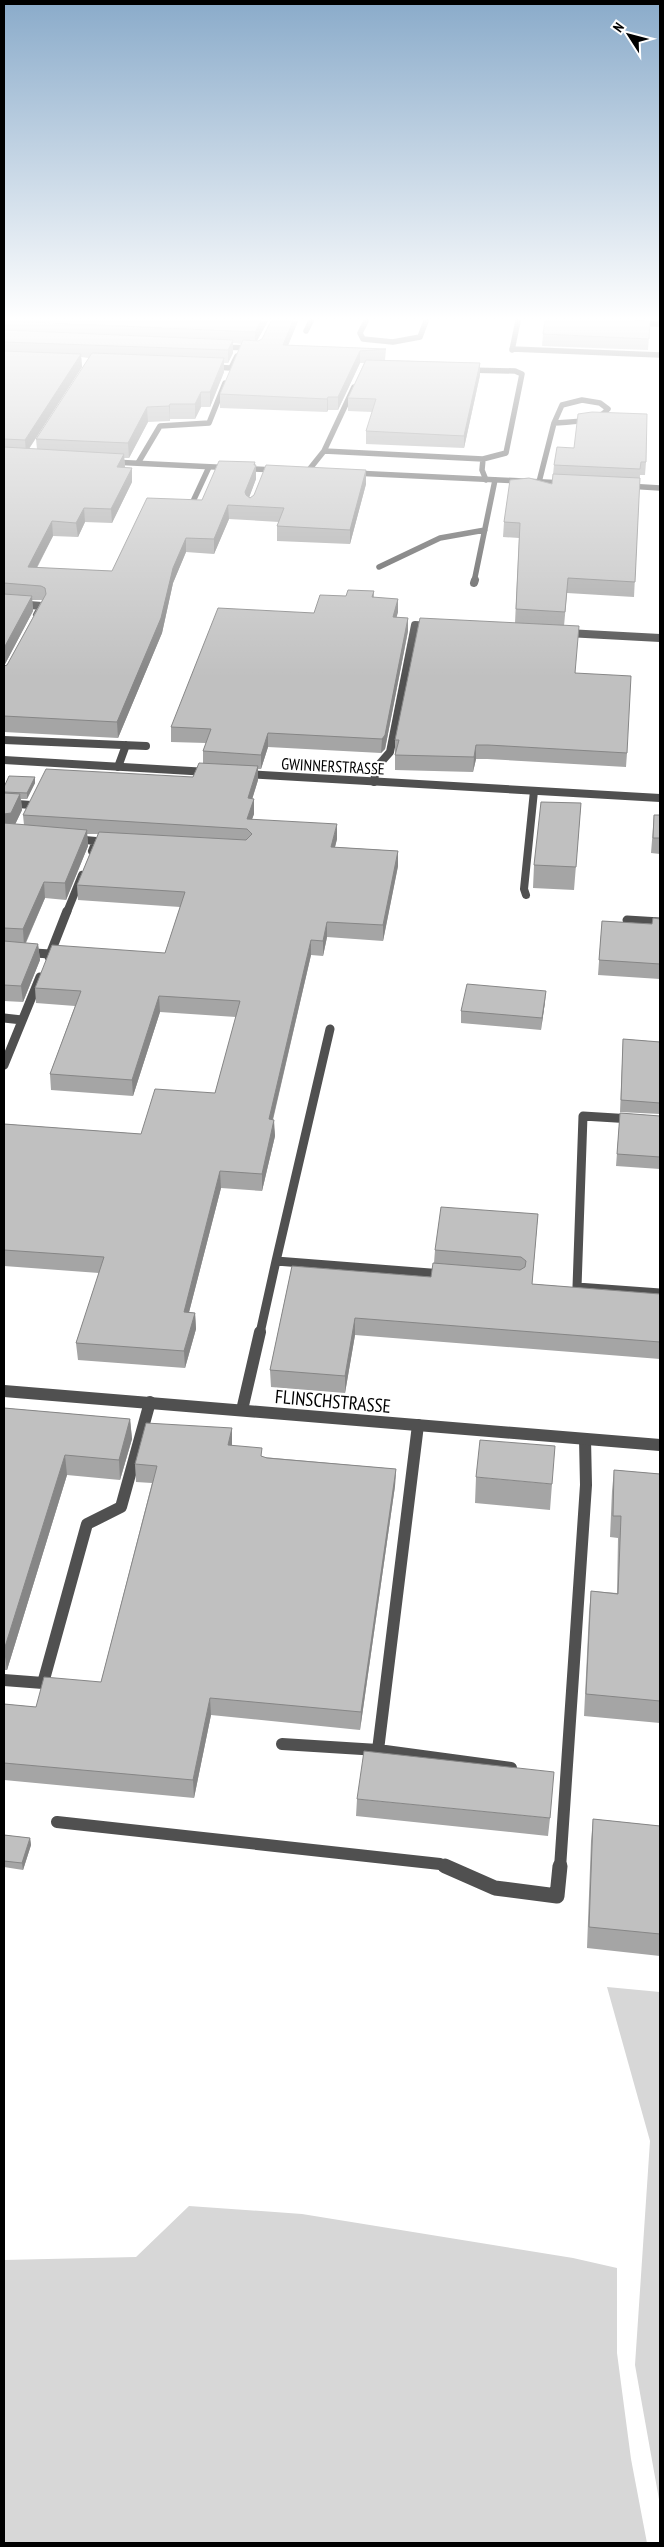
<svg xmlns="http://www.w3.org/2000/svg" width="664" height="2547" font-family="'PT Sans Narrow',sans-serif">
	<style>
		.green { fill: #d7d7d7 }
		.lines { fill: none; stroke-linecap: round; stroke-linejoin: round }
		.service-far4 { stroke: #505050; stroke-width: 5.5 }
		.service-far3 { stroke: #505050; stroke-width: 8 }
		.service-far2 { stroke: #505050; stroke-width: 9 }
		.service-far1 { stroke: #505050; stroke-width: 12 }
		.service { stroke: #505050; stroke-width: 15 }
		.minor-far2 { stroke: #505050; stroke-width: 5.5 }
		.minor-far1 { stroke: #505050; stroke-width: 8 }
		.minor { stroke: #505050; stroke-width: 12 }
		.wall { fill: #a5a5a5; fill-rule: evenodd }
		.shaded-wall { fill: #868686 }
		.building { fill: #c0c0c0; stroke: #868686 }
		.labels { text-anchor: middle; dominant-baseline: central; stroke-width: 4; stroke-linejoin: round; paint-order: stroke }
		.far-street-label { font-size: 16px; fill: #000; stroke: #fff }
		.street-label { font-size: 19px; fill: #000; stroke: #fff }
	</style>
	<rect width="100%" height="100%" fill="#fff"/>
	<path class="green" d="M607,1987L660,1992V2505L635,2365L650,2141Z
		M189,2206L302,2214L573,2258L617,2268V2353L631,2459L647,2543H4V2260L136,2257Z"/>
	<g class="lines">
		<path class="service-far4" d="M366,321L360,333L363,339L393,342L420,337L426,321
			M636,323L660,324
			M306,331L311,321
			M220,347L253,348
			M512,349L660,355
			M512,350L518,321
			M212,367L231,368L237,356
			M466,370L515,371L522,374L506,453L483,459
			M582,400L600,403L608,409C595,424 572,421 554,423L562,405Z
			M324,451L354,387
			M138,463L160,426L209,423L225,383
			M308,471L324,451L483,459L482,470L486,480
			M539,482L554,423
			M189,510L209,467
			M379,567L440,538L485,530
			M474,582L495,480"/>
		<path class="service-far3" d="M474,583L475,580
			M4,603L42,606L37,615
			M567,633L660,638
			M4,740L146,746
			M118,767L126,745
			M374,782L376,768L390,752L415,625L432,626
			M4,803L31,805
			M74,839L96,841L92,851
			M526,895L524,889L534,791
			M67,912L82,875"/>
		<path class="service-far2" d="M627,920L660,922
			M4,951L50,954
			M49,957L67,911
			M4,1018L22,1020
			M4,1065L40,977
			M632,1119L583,1116L577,1287L660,1293
			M276,1261L330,1029
			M260,1333L276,1261L443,1274"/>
		<path class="service-far1" d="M242,1410L260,1332
			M4,1680L43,1683L87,1524L121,1507L150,1402
			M282,1744L378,1750L418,1425
			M378,1750L511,1768
			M57,1822L440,1864L448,1868
			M560,1868L586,1485L585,1439"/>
		<path class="service" d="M445,1866L495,1888L557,1896L560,1866"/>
		<path class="minor-far2" d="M112,462L277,470
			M354,473L565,483
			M627,486L660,488"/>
		<path class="minor-far1" d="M4,760L208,772
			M244,774L660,798"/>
		<path class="minor" d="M4,1391L660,1445"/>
	</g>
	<path class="wall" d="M4,321H268L257,341H258L262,339L271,321H298L288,345L386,349L385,360L480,363V375L464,448L366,444V431L373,412L348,411V398L364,363H360L338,410H328L327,412L220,408V394L242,344L233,343V353L228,363H224V372L210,407H201L195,419H170V421L148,422L129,458H124L125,467L132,468V482L112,523L85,522L78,537L53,536L37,568L112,571L202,500L255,462L256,479L249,497L250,498L366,470V484L350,544L277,541V526L279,522L229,519L214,554L186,552L173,583L162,633L118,738L4,732ZM81,357L89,358L36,439L37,449H29L82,367ZM32,600H42L7,665L4,666L33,611Z
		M650,321L648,350L542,346L543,334Z
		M646,462L645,475H640L634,597L567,593L564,626L575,673L627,753L626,767L487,759H476L473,772L395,770V740L515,623L519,538L503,537L504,522L552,484L554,465Z
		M374,591V598L398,599V612L396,617L408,618V631L385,749L381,753L268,747L261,769H258V780L252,799H254V814L252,819L337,839L335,847L398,851V866L383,941L327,937L323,956L311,955L273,1120L275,1136L262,1191L221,1188L189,1312L195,1313L196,1329L185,1368L78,1360L76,1343L99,1273L4,1266V1124L141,1134L215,1093L236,1017L160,1012L133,1096L51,1090L50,1074L75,1006L36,1003L35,988L165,953L180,907L78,900L77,885L98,834H87L88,846L66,900L45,898L26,943L38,944L40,960L23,1002L4,1001V787L35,777V783L27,799H21L22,810L15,824L24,825L23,815L193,777L203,763V751L206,743L171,742V727L314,613L346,596Z
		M581,803L574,890L533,888L534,865Z
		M654,815H660V854L651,853Z
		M653,918L660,919V979L598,975L602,921L652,924Z
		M545,1002L541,1030L461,1023V1011Z
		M623,1039L660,1042V1114L620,1112Z
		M620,1113L660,1116V1169L616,1166Z
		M538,1214L532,1284L660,1294V1359L355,1335L345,1393L271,1387L270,1370L292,1266L431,1277L434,1263L435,1250Z
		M4,1408L130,1419L132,1439L120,1480L67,1475L7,1670H4Z
		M232,1428V1445L263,1457L396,1469L395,1486L360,1730L211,1715L194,1798L4,1780V1704L36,1707L101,1682L152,1483L136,1482L135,1464Z
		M614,1470L660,1474V1723L584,1716L589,1613L591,1591L617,1593L618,1538L610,1537L612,1491Z
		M476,1477L552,1484L550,1510L475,1503Z
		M357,1799L550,1818L548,1836L356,1816Z
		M593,1819L660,1826V1956L587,1948L591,1841Z
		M4,1835L30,1838L31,1845L23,1870L4,1867Z"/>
	<path class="shaded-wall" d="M261,321H268L255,344V332Z
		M293,321H298L283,358V345Z
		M233,340V353L228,363V350Z
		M360,351V363L338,410V397Z
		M81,354L82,367L26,453L25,440Z
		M224,358V372L210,407V392Z
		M480,363V375L464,448V436Z
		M201,392V407L195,419V404Z
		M328,397V410L327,412V399Z
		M170,404V421L169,406Z
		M147,407L148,422L129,458L128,443Z
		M124,454L125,467H117Z
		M255,462V468L256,465V479L246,506L245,492Z
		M132,468V482L112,523L111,509Z
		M366,470V484L350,544V530Z
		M228,505L229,519L214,554V539Z
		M84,508L85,522L78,537L76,523Z
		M52,521L53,536L29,582L28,567Z
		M186,538V552L173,583L162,633L118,738L117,722L173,568Z
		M32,596L33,611L4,666V648Z
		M398,599V612L393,631V617Z
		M408,618V631L385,749L381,753L382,739Z
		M268,733V747L261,769V755Z
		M476,745V759L473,772L474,757Z
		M258,766V780L248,813V798Z
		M35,777V783L27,799V793Z
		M20,794L22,810L13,829L4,830V814Z
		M254,799V814L248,830L247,829V834V819Z
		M337,824V839L331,862V847Z
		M87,830L88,846L66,900L65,883Z
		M398,851V866L383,941V925Z
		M44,882L45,898L24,946L23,929Z
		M327,922V937L323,956V941Z
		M311,940V955L269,1135V1119Z
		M38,944L40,960L23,1002L21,986Z
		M546,991L545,1002L541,1030L542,1018Z
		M159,996L160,1012L133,1096L132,1080Z
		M274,1120L275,1136L262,1191V1174Z
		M220,1171L221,1188L185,1328L184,1312Z
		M195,1313L196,1329L185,1368L184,1351Z
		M355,1318V1335L345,1393V1376Z
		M130,1419L132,1439L120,1480L119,1460Z
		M232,1428V1446L228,1445Z
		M65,1455L67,1475L7,1670L4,1650Z
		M396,1469L395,1486L360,1730L361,1712Z
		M210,1698L211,1715L194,1798L193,1780Z
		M30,1838L31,1845L23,1870L22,1863Z"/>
	<path class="building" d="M6,321H261L255,332Z
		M271,321H293L283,345L386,349L360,351L338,397H328L327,399L220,394L243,340L258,341L262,339Z
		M545,321H650L649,339L543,334Z
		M4,330L233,340L228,350L4,342Z
		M4,351L81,354L25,440L4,439Z
		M92,353L224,358L210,392H201L195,404H170L169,406L147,407L128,443L36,439Z
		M366,360L480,363L464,436L366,431L376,399L348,398Z
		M592,412L647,414L646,462H641L640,469L554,465L557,447L574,448L578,414Z
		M4,447L124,454L117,467L132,468L111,509L84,508L76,523L52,521L28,567L112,571L147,498L202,500L219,461L255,462L254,465H256L245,492L246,495L250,498L254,495L266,465L366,470L350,530L277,526L284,508L228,505L214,539L186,538L173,568L161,618L117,722L4,716V666L7,665L46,594L45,588L41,586L4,583Z
		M553,474L640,478L635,582L568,578L565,612L516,609L520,523L504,522L510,480L529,478L552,484Z
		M348,590L374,591L372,597L398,599L393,617L408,618L385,735L382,739L268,733L261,755L203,751L211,729L171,727L218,608L314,613L320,595L346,596Z
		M4,594L32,596L4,648Z
		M420,618L579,626L575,673L631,676L627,753L488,745H476L474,757L395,755L399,740H395Z
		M199,763L258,766L248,798L254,799L247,819L337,824L331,847L398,851L383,925L327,922L323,941L311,940L269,1119L274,1120L262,1174L220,1171L184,1312L195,1313L184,1351L76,1343L104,1257L4,1250V1124L141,1134L155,1089L215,1093L240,1001L159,996L132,1080L50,1074L81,991L35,988L52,945L165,953L185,892L77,885L99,832L246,840L252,834L247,829L23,815L46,769L193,777Z
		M9,776L35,777L27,793L4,792V787Z
		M4,793L20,794L11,813L4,814Z
		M541,802L581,803L576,867L534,865Z
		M654,815H660V838H653Z
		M4,823L87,830L65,883L44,882L23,929L4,928Z
		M653,918L660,919V964L599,960L602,921L652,924Z
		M4,941L38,944L21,986L4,985Z
		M467,984L546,991L542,1018L461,1011Z
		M623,1039L660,1042V1103L621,1100Z
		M620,1113L660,1116V1157L617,1154Z
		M441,1207L538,1214L532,1284L660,1294V1342L355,1318L345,1376L270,1370L292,1266L431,1277L433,1263L520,1270L525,1267L526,1261L521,1257L435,1250Z
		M4,1408L130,1419L119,1460L65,1455L4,1650Z
		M146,1423L232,1428L228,1445L262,1448L261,1456L267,1458L396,1469L361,1712L210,1698L193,1780L4,1763V1704L36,1707L44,1677L101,1682L157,1466L135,1464Z
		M480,1440L555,1446L552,1484L476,1477Z
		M614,1470L660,1474V1701L586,1694L591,1591L618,1594L621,1516H613Z
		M364,1751L554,1772L550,1818L357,1799Z
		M593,1819L660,1826V1934L589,1927Z
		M4,1835L30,1838L22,1863L4,1861Z"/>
	<linearGradient id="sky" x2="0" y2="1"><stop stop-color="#8aabca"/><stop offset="0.47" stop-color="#fff"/><stop offset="1" stop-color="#fff" stop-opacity="0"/></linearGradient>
	<rect width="664" height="678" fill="url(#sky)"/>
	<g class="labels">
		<g class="far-street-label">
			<text transform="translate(333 766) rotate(3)">GWINNERSTRASSE</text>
		</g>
		<g class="street-label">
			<text transform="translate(333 1401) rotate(5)">FLINSCHSTRASSE</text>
		</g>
	</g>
	<rect width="664" height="2547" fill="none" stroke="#000000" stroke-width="10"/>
	<g transform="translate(629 35) rotate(306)" stroke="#ffffff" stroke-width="4" paint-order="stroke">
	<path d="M0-4L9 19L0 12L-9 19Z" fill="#000000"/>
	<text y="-8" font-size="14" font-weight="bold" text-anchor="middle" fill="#000000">N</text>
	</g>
</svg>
